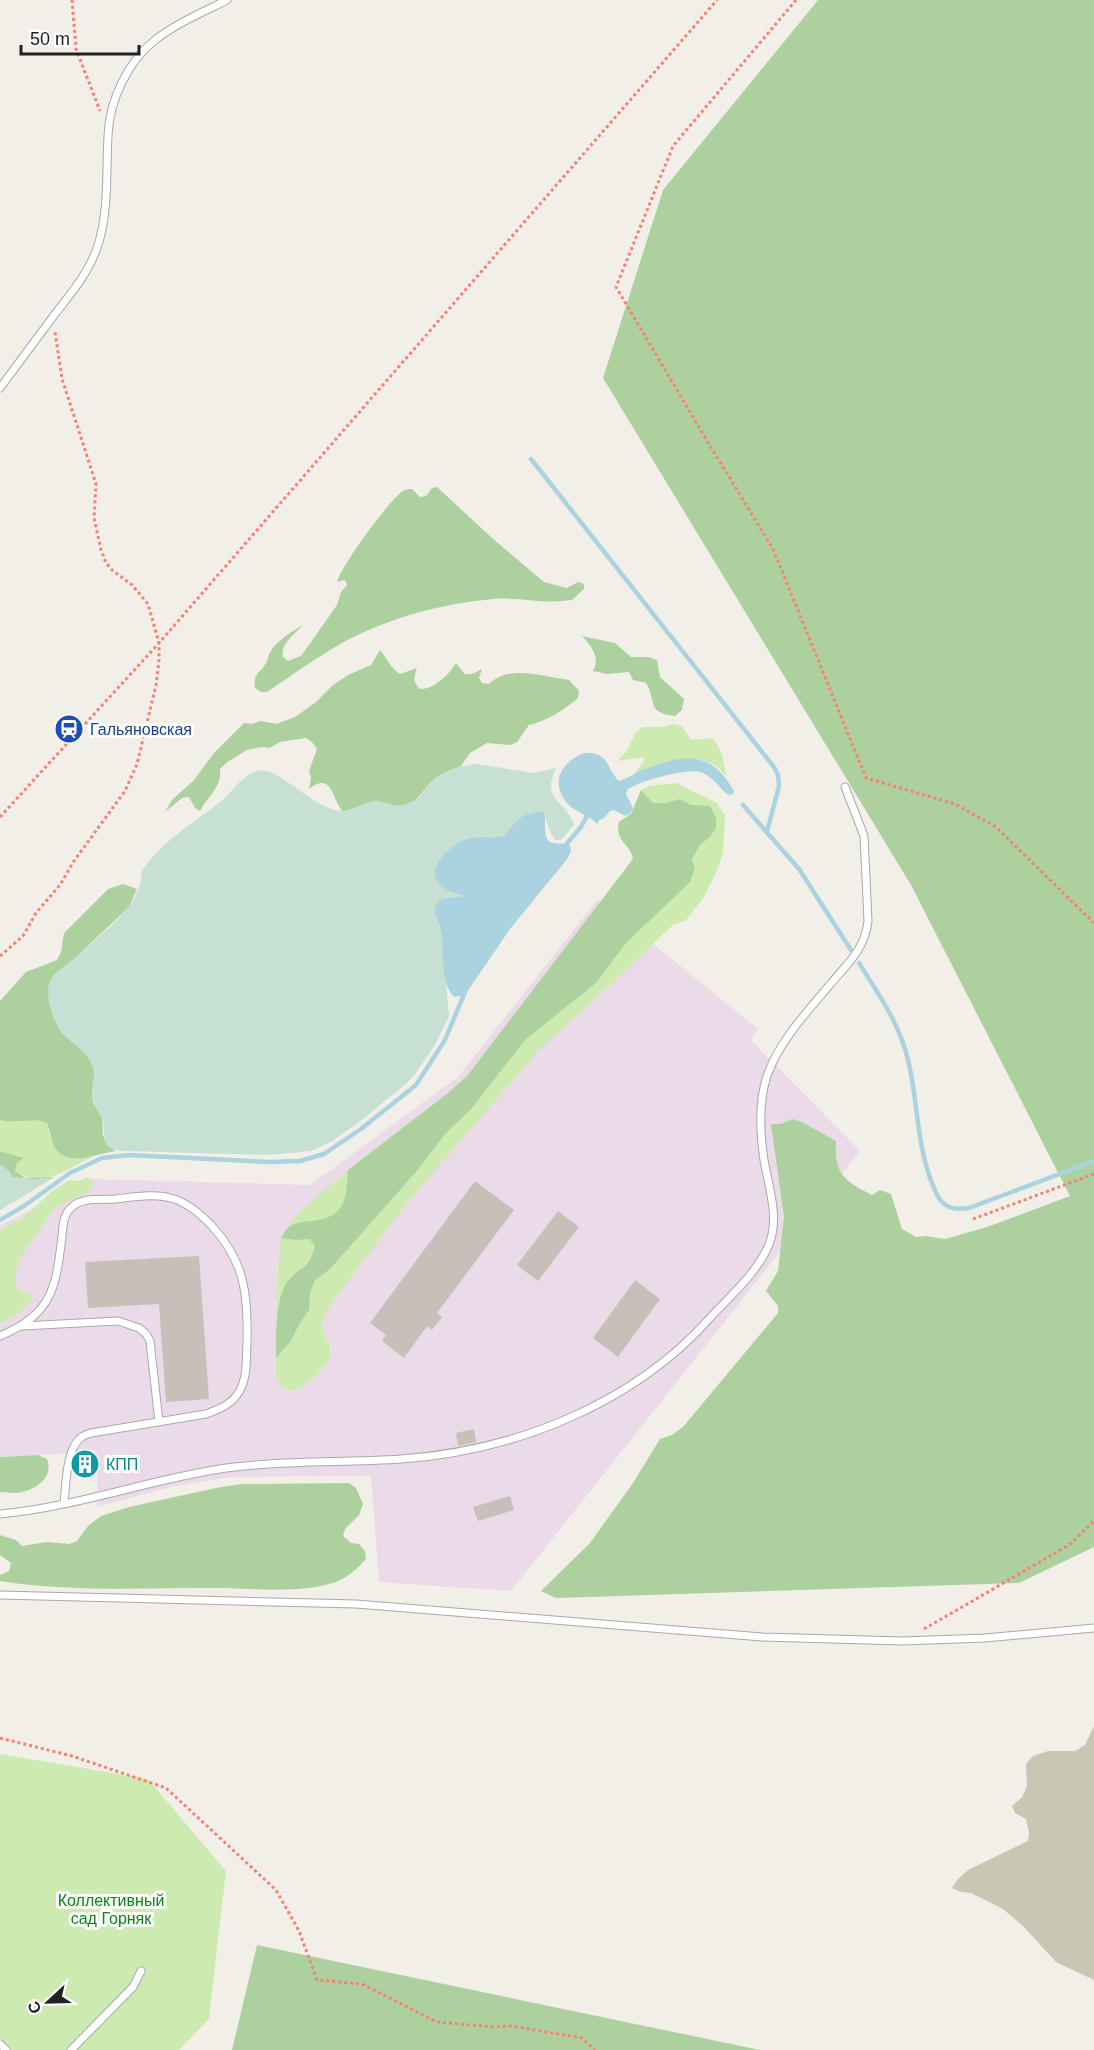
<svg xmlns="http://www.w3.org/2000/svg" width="1094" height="2050" font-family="Helvetica,sans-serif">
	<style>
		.industrial { fill: #ebdbe8 }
		.construction { fill: #c7c7b4 }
		.grass { fill: #cdebb0 }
		.forest { fill: #add19e }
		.wetland { fill: #c6e0d4 }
		.water { fill: #aad3df }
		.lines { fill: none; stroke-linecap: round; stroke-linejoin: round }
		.stream { stroke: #aad3df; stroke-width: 4.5 }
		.building { fill: #c7bfb8 }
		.service-casing { stroke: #a9a9a9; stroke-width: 9 }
		.path { stroke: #fa8072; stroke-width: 3; stroke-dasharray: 3 3; stroke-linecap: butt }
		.service { stroke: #fff; stroke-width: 7 }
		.labels { text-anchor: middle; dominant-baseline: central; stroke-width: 6; stroke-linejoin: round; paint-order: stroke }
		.transit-label { font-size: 16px; fill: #164399; stroke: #fff; text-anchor: start }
		.culture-label { font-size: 16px; fill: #0d838f; stroke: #fff; text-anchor: start }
		.park-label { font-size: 16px; fill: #0c8416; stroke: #fff }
	</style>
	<rect width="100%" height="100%" fill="#f2efe9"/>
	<path class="industrial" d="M598,899L758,1029L751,1040L860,1151L511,1591L379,1582L371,1476L231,1477L175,1486L97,1507V1470L78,1472L76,1453L0,1457V1225L27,1212L51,1196L92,1179L310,1185L458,1077Z"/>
	<path class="construction" d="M1094,1726V1980L1056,1962L1023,1926L1003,1909L971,1893L961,1892L952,1888L957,1880L968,1870L1028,1841L1029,1833L1026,1819L1015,1813L1012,1806L1022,1797L1027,1786L1026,1764L1033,1756L1048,1751H1075L1085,1745Z"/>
	<path class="grass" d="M673,724L682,726L691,740L712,738C723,750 724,761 726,776C723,773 719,768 716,766C691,750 658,764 634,774L643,762L645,757L617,761L627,751L635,733L643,727H664Z
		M676,783L717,803L725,816L723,853L717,871L704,897L686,920L673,925L661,936L604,991L540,1049L413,1196L335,1298L322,1321L324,1335L329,1344L331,1357C325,1366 309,1385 299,1389C292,1392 286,1389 280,1387L276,1378L277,1282L281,1238L288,1227L300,1211L370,1152L447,1094L467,1076L489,1049L633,859C630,842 615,843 619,822L631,814L641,790L648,786Z
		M0,1120C15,1124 35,1117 47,1123L51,1138L69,1158L95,1156C70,1167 41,1191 15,1171L17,1163L23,1158L0,1151Z
		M88,1177L94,1183L90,1191L56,1207L26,1249L19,1262L16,1272V1288L31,1294L33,1297C25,1311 13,1317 0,1324V1230L24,1217L51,1192L69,1180L79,1181Z
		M0,1754L148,1779L226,1871L209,2019L179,2050H0Z"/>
	<path class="forest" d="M818,0H1094V1547L1019,1583L556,1598L541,1591L590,1543L633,1483L660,1439L672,1435L683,1427L778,1313V1306L766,1291L778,1271L784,1217L771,1124H781L792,1119L802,1122L836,1141C834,1174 844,1181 872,1195L880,1190L891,1194L902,1229L916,1237L925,1236L945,1239L987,1227L1070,1196L911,885L603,378L663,190Z
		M437,487L492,538L544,582L567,588L578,582L584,584V589L572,600L562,601C539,603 517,597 494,599C444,603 388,618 344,642C317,657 292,675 267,692H261L255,688C253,672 260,674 266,663C268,660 268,657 269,654C276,641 291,632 303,625C295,634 280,644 283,657L288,661L301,656L311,642L337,605L341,592L347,585L345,580L337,582C341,566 390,499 403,491C407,489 408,489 412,489L420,497L426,496L432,488Z
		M582,636L615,643L631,657H648L657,660L660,677L684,699L682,710L675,716C646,713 657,701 646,683L633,680L629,672L607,674L593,671C601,657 591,646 582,636Z
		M380,650C387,658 391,669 400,674L417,668C414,677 412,681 420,689C434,689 449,675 456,663L465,674H472L482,669L479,678L482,683L489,684C510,664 543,677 569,680L579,691L578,698C564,710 547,721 529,725L517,742L511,745L487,743L470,753L461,766L438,776L430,783L415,801L399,807L375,801L343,812C331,797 332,771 309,789L311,778L309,771L317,749L312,742L306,738L280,742L270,748L262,747L247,750L226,763L220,769C222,787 208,796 200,811L195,808L189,797L182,798L165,812L172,800L194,780L214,753L244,723L252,724L261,721L276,724L295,717L316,702L333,685L348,675L371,665Z
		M641,790L653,803H666L680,799L691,805L710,806L716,818V828L710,837L700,845L692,859L695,868L690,882L625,944L597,982L525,1040L471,1109L446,1133L415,1173L330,1269L315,1280L310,1293L309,1310L300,1323L290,1342L276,1358C276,1338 275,1297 288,1281C301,1265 310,1270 315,1245L309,1239L296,1240L281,1238C283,1235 286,1229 289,1227C295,1222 305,1222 312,1221C346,1217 346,1200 348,1170L447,1094L467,1076L633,859C630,842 615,843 619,822L631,814Z
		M123,884L137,889L129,907L72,961L54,975L49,985L51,1009L57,1024L62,1033L83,1050L92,1064L95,1074L92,1091L93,1102L102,1118L103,1135L107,1145L116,1151C97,1153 67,1169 54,1146C51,1138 50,1130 47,1123C35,1117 15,1124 0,1120V1001L26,972L57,960L61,952L64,933L108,889Z
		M0,1151L24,1158L17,1163L15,1171L25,1178L54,1177L0,1210Z
		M38,1455L47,1459C55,1478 33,1492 15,1493C10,1493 5,1492 0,1492V1457Z
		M349,1483L356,1488L363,1504L359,1515L345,1529L343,1536L351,1543L359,1544L365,1551L366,1559C357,1569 346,1579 333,1583C296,1594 252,1588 215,1588C143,1588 70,1592 0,1581V1575L9,1571L11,1563L0,1555V1535L16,1540L22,1546L47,1542L69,1544L77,1541L88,1526L101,1516L129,1507L216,1488L241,1484Z
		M257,1945L760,2050H232Z"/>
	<path class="wetland" d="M477,764L534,773L556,768C540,801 567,801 574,825L561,840H555L550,832L544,813L538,811L521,817L509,832L498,837L444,888L467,896L455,898L446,897L434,909L441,930L449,1016L435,1045L415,1074L406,1084L359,1122L332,1141L311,1151L268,1155L125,1151C95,1149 109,1133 101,1116C97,1108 92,1101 92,1091C93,1081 96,1074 92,1064C86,1051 74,1045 64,1035C54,1024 45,999 49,984C53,971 65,967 74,959C92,943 111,927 127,909C133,903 139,889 141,881C142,876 140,872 144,868C163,841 193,823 219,803C232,793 241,776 257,771C278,764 317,814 344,811C355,810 364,802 375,801C390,801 397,811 414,801C420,798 424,790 429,785C440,770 460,766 477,764Z
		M0,1164L8,1170L13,1177L36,1179L54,1177L0,1210Z"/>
	<path class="water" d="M584,753C610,752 605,767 619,781C627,779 633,774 640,771C682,754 710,748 734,791L733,794L728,795C718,787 713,776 700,772C689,768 642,780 632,787C627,789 628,789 626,794L633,808C628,821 623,814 614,810L610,811L603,819L599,820L597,824C590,815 577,813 569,805C549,784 560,763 584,753Z
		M539,811L544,812C547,821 542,836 550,842C555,844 564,843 570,845L571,851L568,858L510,929L465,995L454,997C439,980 445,953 441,932C440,924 436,917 434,909C443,892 450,900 465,896C456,893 443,891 437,881C428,865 452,845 465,840C477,835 490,840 502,836C511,832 513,822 521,817C526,814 533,813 539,811Z"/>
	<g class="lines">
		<path class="stream" d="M531,459L774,767L778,775L779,786L767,832
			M743,805L799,869L851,950
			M564,847L581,827L589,812
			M859,963C875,989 893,1014 903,1043C919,1089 914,1138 932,1183C935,1190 937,1198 943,1203C950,1210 960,1209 969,1208L1094,1161
			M0,1220L24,1206L70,1173L102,1158L129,1155L269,1162L300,1161L324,1154L361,1129L416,1085L445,1040L465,992"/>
	</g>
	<path class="building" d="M475,1181L514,1210L437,1313L442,1317L432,1330L427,1326L404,1358L382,1341L386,1335L370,1323Z
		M558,1211L579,1227L538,1281L517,1265Z
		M199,1256L209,1399L166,1402L159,1304L88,1308L85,1262Z
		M635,1280L660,1299L618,1357L593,1338Z
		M474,1429L476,1442L458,1446L456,1433Z
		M510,1496L514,1510L478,1521L473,1507Z"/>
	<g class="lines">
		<g class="service-casing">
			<path id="service" d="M0,388C17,365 35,341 52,318C70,294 89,274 98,245C109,211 106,171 108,136C109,101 128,61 155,40C177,23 203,12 227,0
				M22,1326L118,1321L139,1328L146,1334L150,1341L159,1422
				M0,1336C52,1314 56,1289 62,1236C63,1226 63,1214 72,1207C82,1197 102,1200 116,1199C134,1197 156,1193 174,1199C189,1204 200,1214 211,1225C245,1261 248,1295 247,1342C246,1360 248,1380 237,1395C230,1405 217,1410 206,1414L91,1433C88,1434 84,1435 82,1437C66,1447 66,1486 64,1503
				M0,1514C77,1507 150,1479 226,1468C284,1460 343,1463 401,1459C514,1451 632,1405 709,1319C728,1298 754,1276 767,1249C781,1221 769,1189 764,1160C760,1133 758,1103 767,1076C779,1042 805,1014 828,987C846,965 865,950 868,921L864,836L845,787
				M0,1595L356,1604L762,1637L902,1641L985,1638L1094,1628
				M0,2044L6,2050
				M71,2050L133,1987L141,1971"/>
		</g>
		<path class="path" d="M72,0L76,49L100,111
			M796,0L673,146L616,287L709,444L773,549L866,778L955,804L996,827L1094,923
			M0,817L159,643L717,0
			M0,956L23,936L36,913L60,885L74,861L125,791L137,764L156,685L159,660V643L148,604L132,585L112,570L106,563L101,550L94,518L96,484L62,379L55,332
			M973,1219L1094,1174
			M924,1629L1069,1545L1094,1521
			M0,1738L72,1756L166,1788L276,1890L299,1931L317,1980L362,1984L437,2022L493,2027L511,2026L582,2038L595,2050"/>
		<use href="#service" class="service"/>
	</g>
	<defs>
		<g id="station-disc" transform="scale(1.5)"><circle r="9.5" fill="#1a4fb4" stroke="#fff"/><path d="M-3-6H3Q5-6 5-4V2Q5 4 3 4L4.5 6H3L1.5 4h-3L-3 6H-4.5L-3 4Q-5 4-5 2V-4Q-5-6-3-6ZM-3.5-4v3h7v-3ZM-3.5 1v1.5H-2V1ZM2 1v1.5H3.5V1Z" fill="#fff"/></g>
		<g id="building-disc" transform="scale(1.5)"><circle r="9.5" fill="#0f9aa8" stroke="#fff"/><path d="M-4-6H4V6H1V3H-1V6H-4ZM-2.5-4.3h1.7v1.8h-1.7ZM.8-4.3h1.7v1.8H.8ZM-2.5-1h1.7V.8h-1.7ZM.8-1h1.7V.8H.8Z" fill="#fff"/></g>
	</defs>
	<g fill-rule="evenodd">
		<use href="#station-disc" x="69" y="729"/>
		<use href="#building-disc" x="85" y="1464"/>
	</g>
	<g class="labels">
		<g class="transit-label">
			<text x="90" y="729">Гальяновская</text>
		</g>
		<g class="culture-label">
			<text x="106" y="1464">КПП</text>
		</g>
		<g class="park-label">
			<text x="111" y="1900">Коллективный<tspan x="111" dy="18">сад Горняк</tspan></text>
		</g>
	</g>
	<g transform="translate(48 2002) rotate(248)" stroke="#ffffff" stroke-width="4.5" paint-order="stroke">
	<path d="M0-4.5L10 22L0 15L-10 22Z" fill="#222222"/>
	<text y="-9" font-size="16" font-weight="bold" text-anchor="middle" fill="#222222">С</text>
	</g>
	<path d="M21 45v9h118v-9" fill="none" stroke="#222222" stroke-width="3"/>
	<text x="30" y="45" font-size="18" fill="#222222" stroke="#ffffff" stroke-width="4.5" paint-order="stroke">50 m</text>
</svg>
